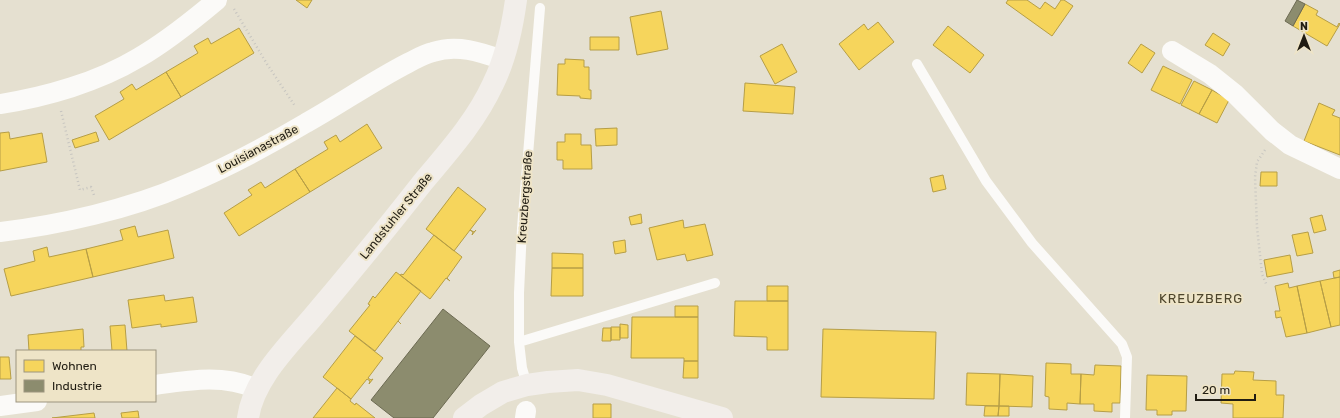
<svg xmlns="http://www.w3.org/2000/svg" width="1340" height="418" font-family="Rubik,sans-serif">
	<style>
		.homes { fill: #f6d55c; stroke: #b69e46 }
		.industry { fill: #8c8c6e; stroke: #6c6a52 }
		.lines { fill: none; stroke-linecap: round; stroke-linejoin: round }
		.path { stroke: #c7c5c0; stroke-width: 2.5; stroke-dasharray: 1 3; stroke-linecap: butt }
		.lane { stroke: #fbfaf8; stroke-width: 10 }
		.street { stroke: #fbfaf8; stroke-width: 20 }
		.secondary { stroke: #f2eeea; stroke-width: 22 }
		.labels { text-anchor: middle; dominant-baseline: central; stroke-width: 4; stroke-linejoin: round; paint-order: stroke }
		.street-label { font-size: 12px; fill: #201c12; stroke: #eee4c7 }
		.neighbourhood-label { font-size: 13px; letter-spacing: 1px; fill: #4d452c; stroke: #eee4c7 }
	</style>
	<rect width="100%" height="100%" fill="#e5e0d0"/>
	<path class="homes" d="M296,0H312L307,8Z
		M1008,0H1027L1040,9L1045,2L1055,9L1061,0H1064L1073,6L1052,36L1006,3Z
		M1305,4L1318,11L1316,15L1337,27L1339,23L1340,24L1327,46L1293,26Z
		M661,11L668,49L637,55L630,17Z
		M878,22L894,42L859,70L839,44L864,24L868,30Z
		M948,26L984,55L970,73L933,45Z
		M239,28L254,53L181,97L166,72L198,53L194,46L208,38L211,44Z
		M1213,33L1230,44L1223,56L1205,45Z
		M590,37H619V50H590Z
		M782,44L797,72L775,84L760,56Z
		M1141,44L1155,53L1142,73L1128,63Z
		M565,59L584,60V67H589V90H591V99L580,98V96L557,95L558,64H565Z
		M1163,66L1192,80L1180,104L1151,90Z
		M166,72L181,97L109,140L95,116L124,99L120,92L132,84L136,90Z
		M1194,81L1212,90L1199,114L1181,105Z
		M745,83L795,87L793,114L743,111Z
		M1212,90L1229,100L1217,123L1199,114Z
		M1319,103L1335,110L1332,115L1340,118V155L1304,141Z
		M367,124L382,148L310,192L295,169L328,149L324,142L336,135L340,142Z
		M617,128V145L596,146L595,129Z
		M9,132L10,139L42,133L47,162L0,171V133Z
		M96,132L99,141L75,148L72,140Z
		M565,134H581V145H591L592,169H563V160H557V142H565Z
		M295,169L310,192L239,236L224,213L252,195L248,190L261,182L265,188Z
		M1261,172H1277V186H1260Z
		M943,175L946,189L933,192L930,178Z
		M458,187L486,209L470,230L474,232L476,230L472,235L473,232L470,230L454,251L426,229Z
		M641,214L642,223L631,225L629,217Z
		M1322,215L1326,230L1314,233L1310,218Z
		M683,220L684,228L705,224L713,255L687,261L685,254L657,260L649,228Z
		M135,226L138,237L168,230L174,258L93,277L86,249L123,240L120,230Z
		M1308,232L1313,253L1297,256L1292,235Z
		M434,235L462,257L447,278L450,281L446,278L430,299L400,275L402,274L403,275Z
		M625,240L626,252L615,254L613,242Z
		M47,247L49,257L86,249L93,277L11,296L4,269L35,261L33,251Z
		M552,253L583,254V268H552Z
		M1290,255L1293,272L1267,277L1264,260Z
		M552,268H583V296H551Z
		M1340,270V277L1334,278L1333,272Z
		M396,272L421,291L398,321L401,324L398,321L375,351L349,331L370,305L368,304L373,296L375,298Z
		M1340,277V325L1331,327L1320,281Z
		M1320,281L1331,327L1307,333L1297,286Z
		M1288,283L1289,288L1297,286L1307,333L1286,337L1281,317L1276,318L1275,311H1280L1275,286Z
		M767,286H788V301H767Z
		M164,295L165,301L193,297L197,322L161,327V324L132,328L128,300Z
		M735,301H788V350H767V337L734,336Z
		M675,306H698V317H675Z
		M632,317H698V361H684V358H631Z
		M620,324L628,325V338H620Z
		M125,325L127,351H112L110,326Z
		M611,327H620V340H611Z
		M603,328H611V341H602Z
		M83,329L84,347H81V351H29L28,335Z
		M823,329L936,332L934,399L821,397Z
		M355,336L383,358L368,378L371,380L373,379L369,384L370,381L367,379L351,399L323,377Z
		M0,357H9L11,379H0Z
		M684,361H698V378H683Z
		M1046,363L1071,364V374H1081L1080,404L1067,403V410L1049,409V397L1045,396Z
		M1095,365L1121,366L1120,403H1112V412L1094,411V404H1080L1081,374L1094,375Z
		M1235,371L1254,372L1253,380L1276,381V395H1284L1283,418H1233V404L1221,403L1222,374H1234Z
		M967,373L1000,374L999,406L966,405Z
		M1000,374L1033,376L1032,407L999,406Z
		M1147,375L1187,376L1186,411H1172V415H1157V410H1146Z
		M337,388L351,399L350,401L355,405L356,403L375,418H313Z
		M593,404H611V418H593Z
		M985,406H999L998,416H984Z
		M999,406H1009V416H998Z
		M138,411L139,418H122L121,413Z
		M94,413L95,418H52Z"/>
	<path class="industry" d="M1297,0L1305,4L1293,26L1285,21Z
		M443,309L490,346L433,418H394L371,400Z"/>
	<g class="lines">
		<path class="path" d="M234,9L267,64L295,106
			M61,111L80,190L91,187L94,195
			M1265,150L1257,162L1255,177L1257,227L1262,274L1267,286"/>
		<path class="lane" d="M917,64L986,181L1032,243L1122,344L1127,357L1125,418
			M519,342L715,283
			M527,385L522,368L519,342V293L522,228L540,8"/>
		<path class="street" d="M1172,51L1210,74L1235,94L1272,131L1290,145L1340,169
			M0,104C46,97 98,82 138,58C166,42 192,21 217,0
			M0,232C59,225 130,209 185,185C226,168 267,146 306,123C340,104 373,81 408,63C416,59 424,54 433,52C457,44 480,52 503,60
			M155,385C190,380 224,374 257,389
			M0,406L37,401
			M525,418L526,411"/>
		<path class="secondary" d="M248,418C253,380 288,346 312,318C350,273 387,228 423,182C449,151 476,121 493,84C506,58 512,29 516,0
			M464,418L481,405L503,392L527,385L548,382L578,380L607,385L722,418"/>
	</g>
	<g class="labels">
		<g class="street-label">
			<text transform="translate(258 149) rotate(-28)">Louisianastraße</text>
			<text transform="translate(525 197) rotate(-86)">Kreuzbergstraße</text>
			<text transform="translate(396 216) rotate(-51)">Landstuhler Straße</text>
		</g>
		<g class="neighbourhood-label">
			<text x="1201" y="298">KREUZBERG</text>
		</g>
	</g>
	<rect x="16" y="350" width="140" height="52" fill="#eee4c7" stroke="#9c947f"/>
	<rect x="24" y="360" width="20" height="12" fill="#f6d55c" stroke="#9c947f"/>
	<text x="52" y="370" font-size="12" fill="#201c12">Wohnen</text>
	<rect x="24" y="380" width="20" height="12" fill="#8c8c6e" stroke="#9c947f"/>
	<text x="52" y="390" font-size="12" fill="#201c12">Industrie</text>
	<g transform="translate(1304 36)" stroke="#eee4c7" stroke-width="3" paint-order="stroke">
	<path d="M0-3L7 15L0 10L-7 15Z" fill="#201c12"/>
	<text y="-6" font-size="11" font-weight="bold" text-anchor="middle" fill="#201c12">N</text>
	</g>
	<path d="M1196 394v6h59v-6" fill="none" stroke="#201c12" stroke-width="2"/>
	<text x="1202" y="394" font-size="12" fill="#201c12" stroke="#eee4c7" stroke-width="3" paint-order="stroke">20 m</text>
</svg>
